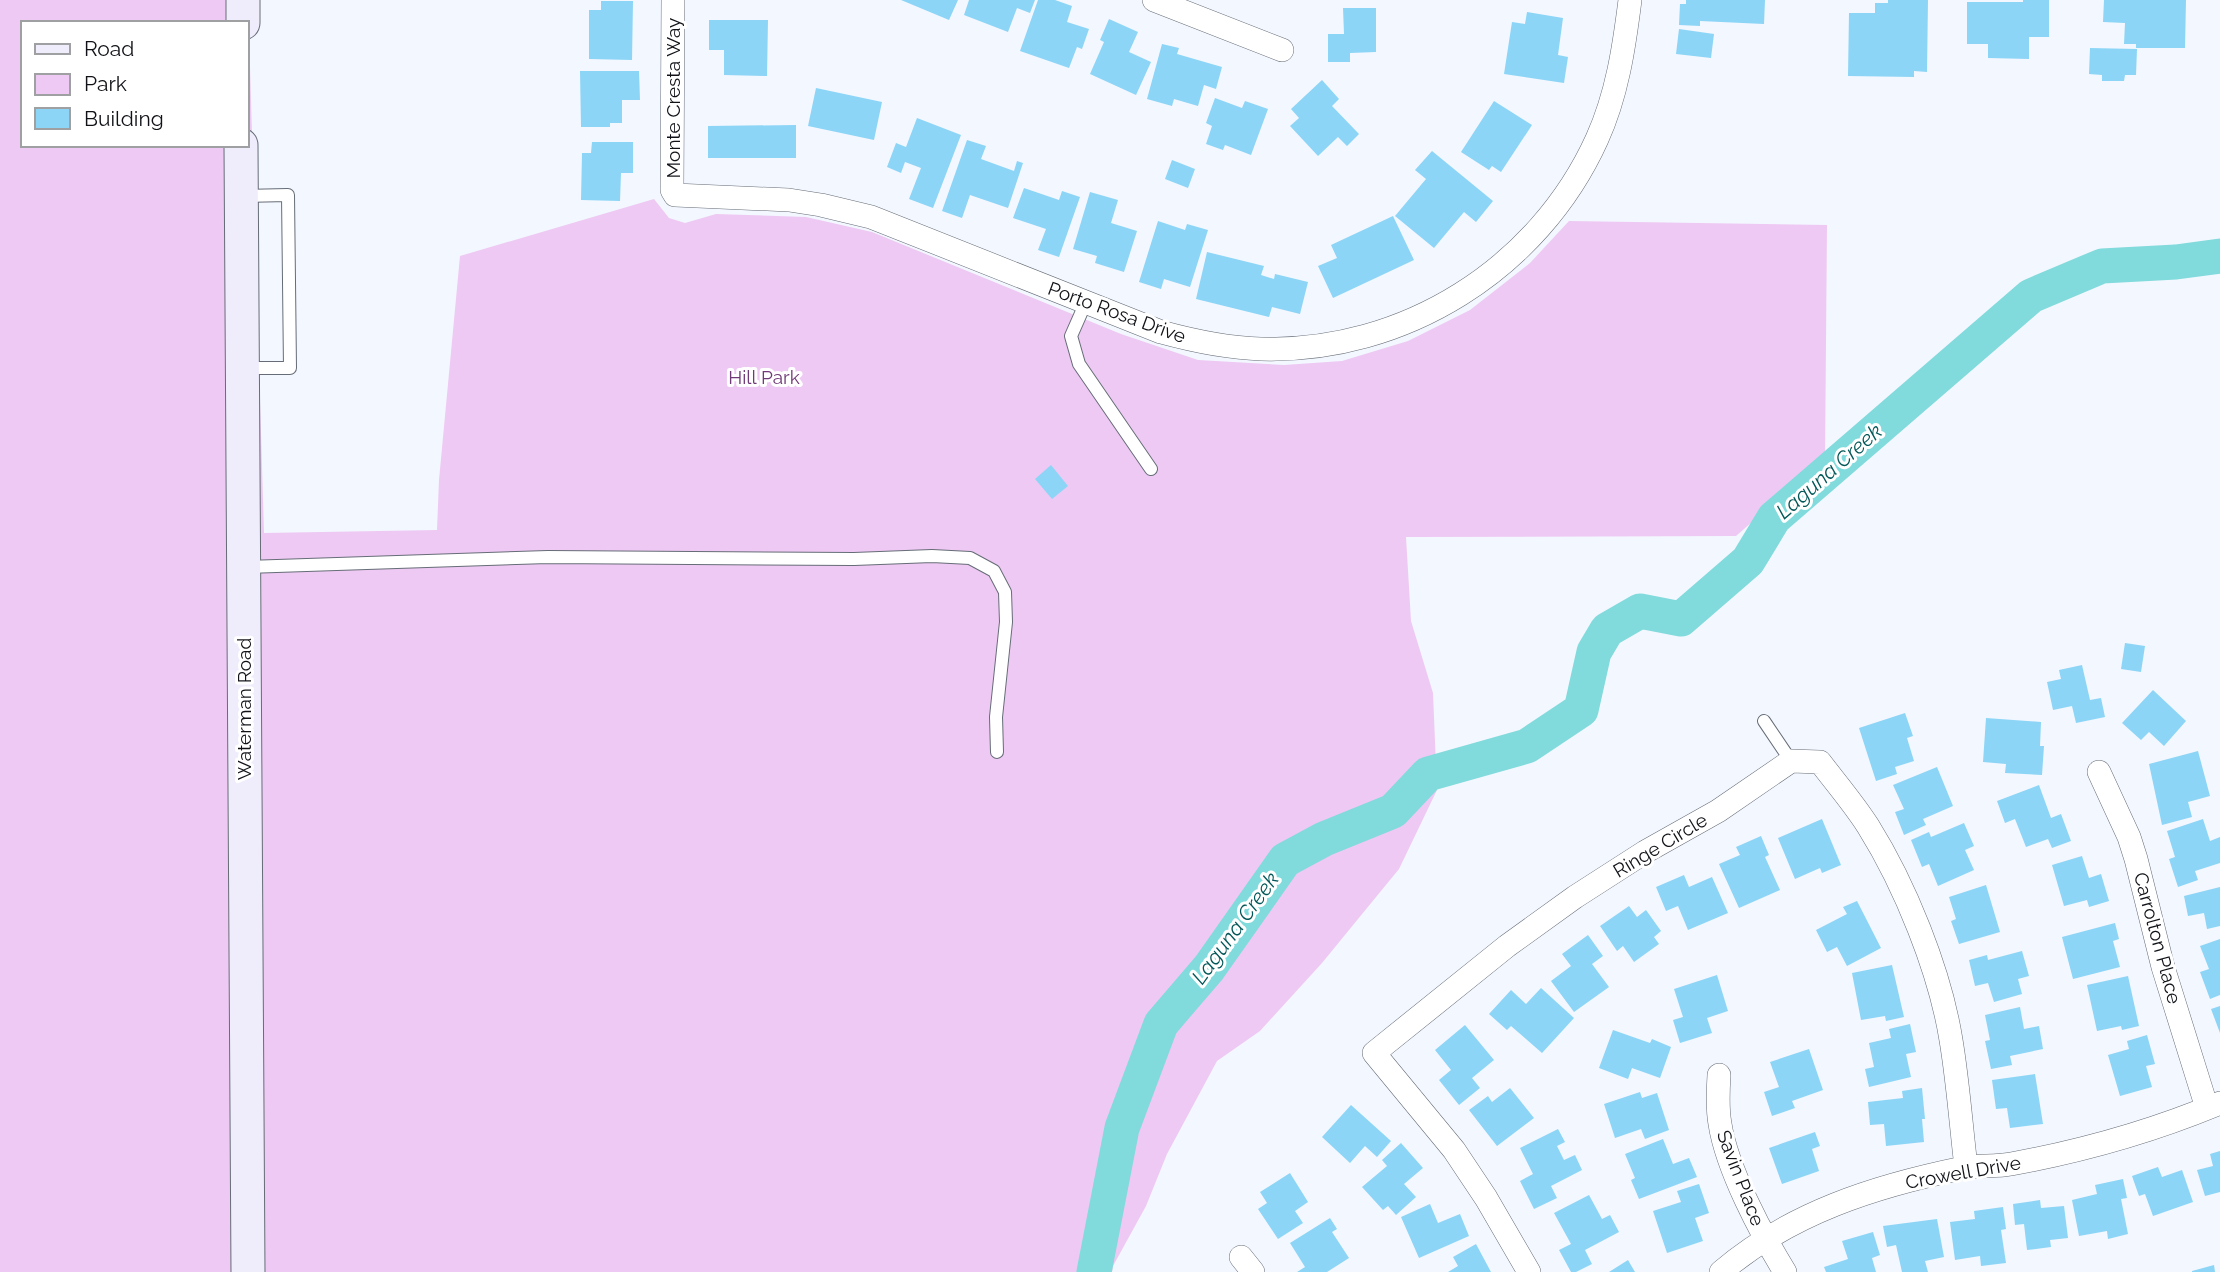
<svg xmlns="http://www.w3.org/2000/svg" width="2220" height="1272" font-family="Raleway,sans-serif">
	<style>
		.green { fill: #eec9f3; fill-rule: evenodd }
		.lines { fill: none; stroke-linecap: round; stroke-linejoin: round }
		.river { stroke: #81dadb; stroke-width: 35 }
		.building { fill: #8cd5f6 }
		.lane-casing { stroke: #666d77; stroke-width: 14 }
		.street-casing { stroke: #666d77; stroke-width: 24 }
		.secondary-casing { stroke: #666d77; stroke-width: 35 }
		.lane { stroke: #fff; stroke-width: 12 }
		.street { stroke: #fff; stroke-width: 23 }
		.secondary { stroke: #efedfc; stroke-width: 33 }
		.labels { text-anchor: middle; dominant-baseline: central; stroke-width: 6; stroke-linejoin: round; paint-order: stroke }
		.street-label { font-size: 19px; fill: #101217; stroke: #fff }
		.park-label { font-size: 19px; fill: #703977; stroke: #fff }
		.water-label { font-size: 21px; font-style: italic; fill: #045759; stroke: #fff }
	</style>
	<rect width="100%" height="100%" fill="#f3f7ff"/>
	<path class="green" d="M0,0H248L264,533L437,530L439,480L460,256L654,199L669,218L685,223L716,214L806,217L872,232L1121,334L1198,360L1284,365L1342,361L1408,341L1470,310L1530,263L1569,221L1827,225L1825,458L1736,536L1406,537L1411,621L1433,693L1437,790L1399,869L1358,919L1322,963L1260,1031L1217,1061L1167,1154L1146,1206L1113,1266L1112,1272H0ZM23,23H247V145H23Z"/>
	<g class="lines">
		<path class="river" d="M1094,1272L1122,1128L1161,1024L1209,968L1285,860L1324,839L1393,811L1428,774L1527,746L1581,710L1594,652L1607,630L1640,611L1681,619L1748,561L1774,518L2031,296L2102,266L2176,262L2220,256"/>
	</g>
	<path class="building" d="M901,0H958L949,20Z
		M969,0H1035L1030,13L1017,8L1008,32L964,15Z
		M1038,0H1055L1072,6L1067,22L1089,29L1082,49L1077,47L1069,68L1020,51Z
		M1686,0H1765L1764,24L1700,21V26L1679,25L1680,4H1686Z
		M1888,0H1928L1927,72L1914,71V77L1848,76L1849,13H1875V3H1888Z
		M2023,0H2049V37H2029V59L1988,58V44H1967V2H2023Z
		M2104,0H2186L2185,48H2136V44H2124L2125,23L2103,22Z
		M601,1H633L632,60L589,59V10H601Z
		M1343,8H1376V52L1350,53V62H1328V34H1344Z
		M1527,12L1563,18L1558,55L1568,57L1564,83L1504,74L1512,22L1525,24Z
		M1109,19L1138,32L1129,52L1151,62L1136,95L1090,74L1104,42L1100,40Z
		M709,20H768L767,76L724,75V50H709Z
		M1679,29L1714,34L1711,58L1676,54Z
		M1162,44L1179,48L1177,54L1222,67L1216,89L1204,85L1198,106L1174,99L1172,106L1147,99Z
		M2090,48L2137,49L2136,75H2125L2124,81H2102V75L2089,74Z
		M580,71H639L640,100H622V123H610V127H581Z
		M1322,80L1339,99L1332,106L1359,134L1347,146L1338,137L1318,156L1290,126L1299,118L1291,109Z
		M816,88L882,102L874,140L808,126Z
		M1215,98L1242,108L1245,101L1268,109L1251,155L1225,145L1223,150L1206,144L1212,126L1206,123Z
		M1494,101L1532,125L1501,172L1492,166L1489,170L1461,152Z
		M917,118L961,135L933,208L909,199L921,168L905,162L901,173L887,167L896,143L906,147Z
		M796,125V158H708V126Z
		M967,140L986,146L981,159L1014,171L1017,161L1023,163L1008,208L970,195L962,218L942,211Z
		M592,142H633V173H621L620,201L581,200L582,153H591Z
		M1432,151L1493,201L1476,222L1464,212L1434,248L1395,216L1426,179L1415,170Z
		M1172,160L1195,169L1188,188L1165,179Z
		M1024,188L1059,200L1062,191L1080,197L1059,257L1038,250L1046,229L1013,218Z
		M1090,192L1118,200L1111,223L1137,231L1124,272L1095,263L1097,256L1073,249Z
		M1393,216L1414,260L1333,298L1318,266L1337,258L1331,245Z
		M1158,221L1185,230L1187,224L1208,230L1190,287L1164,279L1161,289L1139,282Z
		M1207,252L1264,266L1261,275L1274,279L1275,274L1308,282L1300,314L1272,307L1269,317L1196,299Z
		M1051,465L1068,486L1052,499L1035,479Z
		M2125,643L2145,646L2141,672L2121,669Z
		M2082,665L2090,700L2101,698L2105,717L2076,723L2072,706L2053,710L2047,682L2061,679L2059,670Z
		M2153,690L2186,721L2164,746L2149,732L2141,740L2122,723Z
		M1905,713L1913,736L1907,738L1914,761L1895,767L1897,774L1876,781L1859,728Z
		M1986,718L2041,722L2040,746H2044L2042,775L2005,773L2006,764L1983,762Z
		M2198,751L2210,796L2188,802L2192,817L2162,825L2149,764Z
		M1937,767L1953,806L1923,819L1926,825L1904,835L1895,812L1904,809L1893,785Z
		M2039,785L2051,818L2061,814L2071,841L2052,848L2048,839L2026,847L2015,819L2005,823L1997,801Z
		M1822,819L1841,865L1822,873L1820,868L1795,879L1778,838Z
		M2203,819L2210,841L2220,837V863L2195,871L2198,880L2178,887L2169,859L2175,857L2167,831Z
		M1964,823L1974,846L1965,850L1974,870L1938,886L1929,864L1922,867L1911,840L1929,832L1931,837Z
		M1761,836L1769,855L1765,857L1780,890L1739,908L1719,864L1740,855L1736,847Z
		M2082,856L2089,878L2101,874L2109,901L2089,907L2087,900L2064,906L2052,865Z
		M1684,875L1689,887L1712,877L1728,913L1688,930L1678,906L1666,911L1656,887Z
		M1986,885L2000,932L1959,944L1951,921L1956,919L1949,897Z
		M2220,887V926L2207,929L2204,913L2188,916L2184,896Z
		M1857,901L1881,948L1847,966L1837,947L1827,952L1816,930L1847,914L1843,907Z
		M1629,906L1637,917L1646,910L1661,931L1654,937L1659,944L1634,962L1623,946L1617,951L1600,926Z
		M2115,923L2119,939L2113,941L2120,967L2073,979L2062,937Z
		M1588,935L1603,956L1592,964L1609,987L1574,1012L1551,981L1571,966L1562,954Z
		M2220,939V995L2210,999L2200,972L2209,969L2200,946Z
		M2022,951L2029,976L2018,979L2022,994L1994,1002L1988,983L1975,986L1969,960L1987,955L1988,960Z
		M1892,965L1904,1017L1886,1021L1885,1016L1861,1020L1852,973Z
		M1717,975L1728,1011L1707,1018L1712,1033L1680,1043L1673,1020L1683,1017L1674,989Z
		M2128,976L2139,1026L2122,1030L2121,1026L2097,1031L2087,985Z
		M1541,988L1574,1018L1542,1053L1511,1026L1507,1030L1489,1014L1511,990L1526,1004Z
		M2220,1006V1033L2211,1009Z
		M2020,1007L2024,1029L2039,1026L2043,1049L2010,1056L2012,1065L1991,1069L1985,1041L1990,1040L1985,1015Z
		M1910,1024L1916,1052L1906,1054L1911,1077L1869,1087L1865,1069L1874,1067L1869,1043L1891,1038L1889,1029Z
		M1465,1025L1494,1060L1472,1078L1480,1088L1459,1105L1439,1080L1451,1070L1435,1050Z
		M1613,1030L1650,1043L1652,1039L1671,1047L1660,1078L1632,1068L1628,1079L1599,1068Z
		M2147,1035L2155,1064L2146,1066L2152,1087L2120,1096L2108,1055L2129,1049L2127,1041Z
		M1809,1049L1823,1090L1792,1101L1795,1108L1772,1116L1764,1092L1779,1087L1770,1062Z
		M2035,1074L2043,1124L2010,1128L2007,1108L1996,1109L1992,1080Z
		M1510,1088L1534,1118L1497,1146L1469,1110L1488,1096L1492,1102Z
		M1922,1088L1925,1119H1922L1924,1142L1886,1146L1884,1124L1870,1125L1868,1102L1903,1098L1902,1091Z
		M1640,1092L1642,1098L1657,1093L1669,1130L1645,1139L1641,1129L1615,1138L1604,1104Z
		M1351,1105L1391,1141L1377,1157L1365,1146L1350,1163L1322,1137Z
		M1558,1129L1565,1142L1557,1146L1564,1160L1575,1155L1582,1170L1551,1186L1557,1198L1534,1209L1520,1181L1533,1174L1520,1148Z
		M1815,1132L1820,1146L1812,1149L1819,1171L1782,1184L1769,1148Z
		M1663,1139L1673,1164L1689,1158L1697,1177L1639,1199L1631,1180L1635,1178L1625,1154Z
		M1401,1143L1423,1168L1404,1184L1416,1197L1396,1215L1388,1206L1383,1210L1362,1187L1387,1166L1382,1160Z
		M2220,1151V1192L2205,1196L2197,1170L2213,1166L2210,1154Z
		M2158,1167L2162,1177L2182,1170L2193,1202L2153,1216L2145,1194L2139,1196L2132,1176Z
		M1290,1173L1308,1202L1295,1211L1303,1223L1278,1239L1258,1209L1267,1203L1260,1192Z
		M2123,1179L2127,1198L2121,1199L2128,1234L2108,1239L2107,1231L2079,1236L2072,1200L2097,1194L2095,1185Z
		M1699,1184L1709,1213L1695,1218L1703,1241L1667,1253L1653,1211L1681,1202L1677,1191Z
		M1589,1195L1602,1219L1610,1215L1619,1232L1585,1250L1592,1264L1576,1272H1571L1559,1250L1571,1244L1554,1213Z
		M2040,1200L2041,1208L2064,1206L2068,1238L2050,1240L2051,1247L2027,1250L2024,1224L2015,1225L2013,1204Z
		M1430,1204L1438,1223L1460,1214L1469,1236L1419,1258L1401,1217Z
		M2003,1207L2006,1229L2001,1230L2006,1263L1981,1266L1980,1256L1955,1260L1950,1222L1975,1219L1974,1211Z
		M1330,1218L1337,1229L1332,1232L1349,1258L1327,1272H1297L1305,1267L1290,1243Z
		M1937,1219L1944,1257L1925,1261L1928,1272H1902L1896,1245L1887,1247L1883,1226Z
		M1873,1232L1880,1255L1872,1258L1876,1272H1826L1824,1267L1848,1259L1842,1241Z
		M1476,1244L1491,1272H1448L1458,1266L1453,1257Z
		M1628,1260L1635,1272H1609Z
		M2214,1265L2215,1272H2192V1271Z"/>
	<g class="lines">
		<g class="lane-casing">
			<path id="lane" d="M1086,302L1071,336L1079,364L1151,469
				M242,368H290L288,195L243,196
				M244,567L548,557L854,559L932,556L970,558L994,571L1005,592L1006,622L996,717L997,752
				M1764,721L1791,761"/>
		</g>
		<g class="street-casing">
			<path id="street" d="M673,0L672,190L675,195L789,200L821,205L871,217L1161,332C1194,341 1227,348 1261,349C1404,353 1538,269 1597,139C1617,95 1624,48 1630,0
				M1154,0L1282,50
				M2099,772L2129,837L2136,859L2163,967L2207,1108
				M1719,1075C1718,1091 1717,1108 1720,1124C1727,1169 1761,1233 1785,1272
				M1241,1257L1253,1272
				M1529,1272L1486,1198L1454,1150L1374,1053L1507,946L1575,897L1645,852L1718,811L1791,761L1820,762C1836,783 1854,804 1868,826C1905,885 1940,971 1951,1040C1958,1082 1961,1125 1966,1167
				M1721,1272C1790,1213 1875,1186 1963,1168C1978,1165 1995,1167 2011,1164C2082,1151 2153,1131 2220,1103"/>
		</g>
		<g class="secondary-casing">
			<path id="secondary" d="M243,23V0
				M241,145L248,1272"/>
		</g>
		<use href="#lane" class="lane"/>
		<use href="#street" class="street"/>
		<use href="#secondary" class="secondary"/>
	</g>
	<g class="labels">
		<g class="street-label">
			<text transform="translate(673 98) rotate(-90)">Monte Cresta Way</text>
			<text transform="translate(1117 312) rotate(20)">Porto Rosa Drive</text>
			<text transform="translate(244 709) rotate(-90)">Waterman Road</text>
			<text transform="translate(1660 845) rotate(-31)">Ringe Circle</text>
			<text transform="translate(2158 938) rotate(75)">Carrolton Place</text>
			<text transform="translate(1963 1172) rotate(-10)">Crowell Drive</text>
			<text transform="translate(1741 1178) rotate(69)">Savin Place</text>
		</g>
		<g class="park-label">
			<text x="764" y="377">Hill Park</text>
		</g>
		<g class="water-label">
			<text transform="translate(1829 471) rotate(-41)">Laguna Creek</text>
			<text transform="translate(1235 928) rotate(-54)">Laguna Creek</text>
		</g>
	</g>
	<rect x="21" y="21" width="228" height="126" fill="#ffffff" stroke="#9fa0a2" stroke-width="2"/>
	<rect x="35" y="44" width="35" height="10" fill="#efedfc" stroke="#9fa0a2" stroke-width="2"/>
	<text x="84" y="56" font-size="21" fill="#101217">Road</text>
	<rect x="35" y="74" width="35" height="21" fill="#eec9f3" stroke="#9fa0a2" stroke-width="2"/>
	<text x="84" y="91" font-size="21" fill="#101217">Park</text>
	<rect x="35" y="108" width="35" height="21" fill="#8cd5f6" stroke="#9fa0a2" stroke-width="2"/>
	<text x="84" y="126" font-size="21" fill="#101217">Building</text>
</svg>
